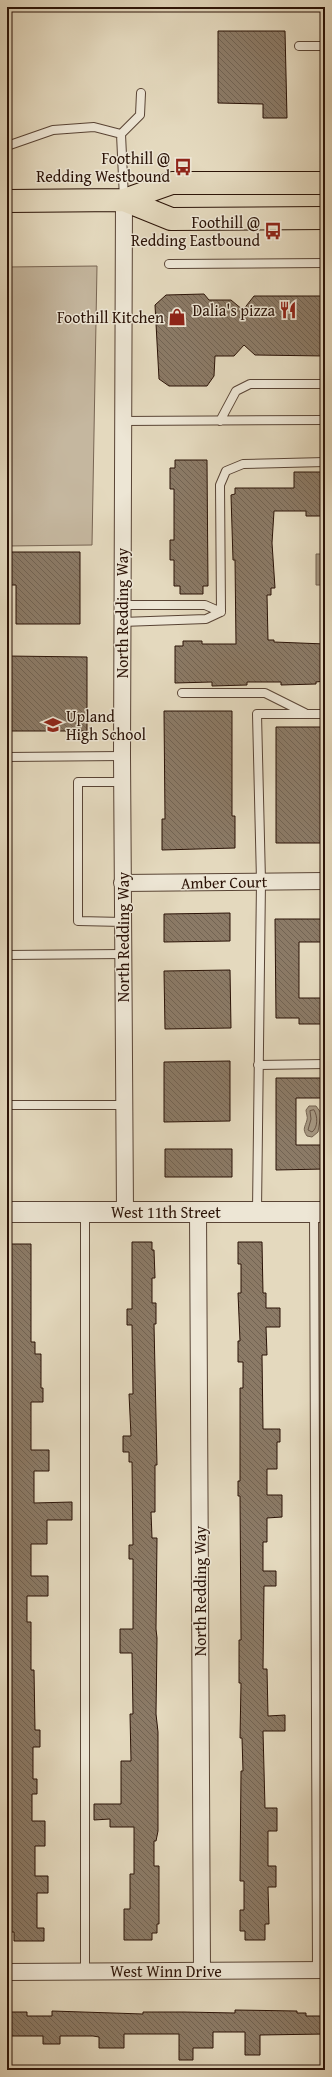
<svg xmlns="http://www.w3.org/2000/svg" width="332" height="2077" font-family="'Gentium Book Plus',serif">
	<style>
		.grass { fill: #c5b79f; stroke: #786553 }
		.water { fill: #a59680; stroke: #746250 }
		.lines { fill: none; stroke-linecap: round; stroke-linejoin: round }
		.shore { stroke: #685444; stroke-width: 1 }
		.building { fill: url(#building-back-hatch); stroke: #2b1307 }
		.service-casing { stroke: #594435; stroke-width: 10 }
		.minor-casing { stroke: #594435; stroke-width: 18 }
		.tertiary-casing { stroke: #594435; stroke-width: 22 }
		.primary-casing { stroke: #2b1307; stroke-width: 24 }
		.service { stroke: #ede6d5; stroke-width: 8 }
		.minor { stroke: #ede6d5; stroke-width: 16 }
		.tertiary { stroke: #ede6d5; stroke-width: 20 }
		.primary { stroke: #e4d9be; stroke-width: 22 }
		.labels { text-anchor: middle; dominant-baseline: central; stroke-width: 3; stroke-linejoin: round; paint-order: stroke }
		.poi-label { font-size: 16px; fill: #2b1307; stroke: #ede6d5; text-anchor: end }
		.street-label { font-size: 16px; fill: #2b1307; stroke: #ede6d5 }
	</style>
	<defs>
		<pattern id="building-back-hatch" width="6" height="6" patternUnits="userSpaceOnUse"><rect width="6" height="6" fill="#8b7a66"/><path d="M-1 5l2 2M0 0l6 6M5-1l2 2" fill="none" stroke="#726352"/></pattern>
	</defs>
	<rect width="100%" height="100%" fill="#e4d9be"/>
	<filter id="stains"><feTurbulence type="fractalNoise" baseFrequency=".005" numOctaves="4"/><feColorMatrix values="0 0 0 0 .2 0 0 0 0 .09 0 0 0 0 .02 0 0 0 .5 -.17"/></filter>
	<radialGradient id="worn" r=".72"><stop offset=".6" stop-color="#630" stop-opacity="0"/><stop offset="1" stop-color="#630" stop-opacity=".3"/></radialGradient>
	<path class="grass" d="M97,266L92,545L7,546V267Z"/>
	<path class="water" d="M316,554H325V585H316Z
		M309,1106H316L321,1113L318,1132L312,1137L307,1136C302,1129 305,1127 307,1120C308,1117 306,1113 306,1110Z"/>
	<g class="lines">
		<path class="shore" d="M314,1110C318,1116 318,1128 312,1132L308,1130L311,1119L310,1111Z"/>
	</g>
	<path class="building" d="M218,31H285L287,118H263V104L218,103Z
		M204,294L209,300H231L243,310L254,296H325V356L255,355L244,345L234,356H215L214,376L207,386H169L159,379L155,305L166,295Z
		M175,460H207L208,586H203V594H180V586H174V560H170V540H174V489H170V468H175Z
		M294,472H325V510H323V516H306V511H274L272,543L275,588H271V595H267L268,640H274V642L325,644V681L316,682V684L281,685V682H247V685L212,686V682L175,683V646H183V641H202V644H236L235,560H233L231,495L235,494V488H294Z
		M7,552H80V624H16V585H7Z
		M7,656L87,657V731H7Z
		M164,711H232V816H235V848L162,850V819H165Z
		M276,727H325V843H276Z
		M230,913V941L164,942V914Z
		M275,919H325V942H299V998H325V1024H299V1018H276Z
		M230,970L231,1028L165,1029L164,971Z
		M230,1061V1121L164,1122V1062Z
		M276,1078H325V1098H296V1145H325V1169L276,1170Z
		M165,1149H232V1177H165Z
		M132,1242H152V1250H154L155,1278H152V1303H156V1324H154L157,1465H155V1512H151L152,1538H157L156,1629L157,1638L156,1714L158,1732V1831L156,1841H154V1866H159V1924H157V1933H152V1940H124V1909H130V1874H134V1827H110V1819L94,1820V1804H121V1761H131L130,1714H133L132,1653H120V1629H133V1559H129V1545H133L132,1462H129V1452H123V1436H131L129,1394H133L132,1325H127V1309H132Z
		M238,1242H262L263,1293H266V1308H280V1327H266L267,1355H262L263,1429H280V1442H277V1469H267V1495H282V1517L267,1518V1542H263V1571H276V1586H264L263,1669H267L268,1716L285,1715V1731H263L265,1808H277V1831H268V1866H276V1887H268L269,1924H265V1940H245V1931H240V1910H244V1881H240L241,1771H243L242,1738H240L241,1683H239V1640H241L240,1496H238V1481H240V1388H243V1362H238V1341H240L238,1293H241V1264H238Z
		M8,1244H31V1342H35V1354H41V1388H43V1402H31V1450H49V1471H34V1503L72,1502V1520H47V1544H31V1576H48V1596H27V1622H31V1670H34L35,1730H40V1747H33V1779H37V1794H32V1821H45V1846H35V1876H48V1893H37V1928H44V1941H14V1932H9L10,1739H8V1718H10L8,1686L9,1551H7L9,1497H7V1452H9V1364H7V1295H10Z
		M235,2010L297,2011V2013H306V2016H325V2034L260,2035V2055H245V2032H213V2048H193V2060H179V2034H124V2048H99V2037L93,2036H60V2044H43V2036H7V2012H27V2016H52V2011L143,2014V2012H184L235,2013Z"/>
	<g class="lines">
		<g class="service-casing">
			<path id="service" d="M299,46H325
				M121,134L140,115L141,93
				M7,146L53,130L94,127L121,134L124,199
				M169,264L325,263
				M122,421L325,420
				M220,421L236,391L250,384H325
				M221,612L220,485L226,471L243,464L325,462
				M122,622L206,619L221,612L205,605H122
				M182,693H265L305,713
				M7,757L122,756
				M122,782H78V921L123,922
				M7,955L123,954
				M258,1065L325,1064
				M7,1105H124
				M257,1211L261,881L257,714H325
				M85,1212V1972
				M314,1212L317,1970"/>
		</g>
		<g class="minor-casing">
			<path id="minor" d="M124,200L122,756L125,1211
				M122,883L325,881
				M198,1211L202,1971
				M7,1972L325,1970"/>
		</g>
		<g class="tertiary-casing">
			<path id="tertiary" d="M7,1212H325"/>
		</g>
		<g class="primary-casing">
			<path id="primary" d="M124,200L171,219L325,218
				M7,201L124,200L172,183H325"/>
		</g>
		<use href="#service" class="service"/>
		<use href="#minor" class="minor"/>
		<use href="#tertiary" class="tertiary"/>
		<use href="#primary" class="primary"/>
	</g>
	<defs>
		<g id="bus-bare" transform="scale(1.38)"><path d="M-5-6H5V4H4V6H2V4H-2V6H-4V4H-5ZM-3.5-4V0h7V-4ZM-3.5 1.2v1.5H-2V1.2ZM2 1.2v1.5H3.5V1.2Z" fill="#8f2418" stroke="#ede6d5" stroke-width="2.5" paint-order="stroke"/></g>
		<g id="restaurant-bare" transform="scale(1.38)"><path d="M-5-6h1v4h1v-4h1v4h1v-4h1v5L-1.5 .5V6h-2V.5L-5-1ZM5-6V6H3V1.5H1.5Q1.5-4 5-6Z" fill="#8f2418" stroke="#ede6d5" stroke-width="2.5" paint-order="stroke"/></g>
		<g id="shop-bare" transform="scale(1.38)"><path d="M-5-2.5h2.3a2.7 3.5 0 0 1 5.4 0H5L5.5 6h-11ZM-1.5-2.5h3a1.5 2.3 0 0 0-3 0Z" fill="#8f2418" stroke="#ede6d5" stroke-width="2.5" paint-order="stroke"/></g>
		<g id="school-bare" transform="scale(1.38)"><path d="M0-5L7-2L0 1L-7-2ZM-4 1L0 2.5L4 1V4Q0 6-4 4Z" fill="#8f2418" stroke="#ede6d5" stroke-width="2.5" paint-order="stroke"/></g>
	</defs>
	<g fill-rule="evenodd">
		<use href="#bus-bare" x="183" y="167"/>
		<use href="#bus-bare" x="273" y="231"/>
		<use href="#restaurant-bare" x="288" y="310"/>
		<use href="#shop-bare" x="177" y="317"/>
		<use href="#school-bare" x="53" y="725"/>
	</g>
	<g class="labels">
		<g class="poi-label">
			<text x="170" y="158">Foothill @<tspan x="170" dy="18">Redding Westbound</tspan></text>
			<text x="260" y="222">Foothill @<tspan x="260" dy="18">Redding Eastbound</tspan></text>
			<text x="275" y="310">Dalia's pizza</text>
			<text x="164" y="317">Foothill Kitchen</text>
			<text x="66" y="716" text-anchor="start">Upland<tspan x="66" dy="18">High School</tspan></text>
		</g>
		<g class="street-label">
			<text transform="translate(122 613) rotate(-90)">North Redding Way</text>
			<text transform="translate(224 882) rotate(-1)">Amber Court</text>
			<text transform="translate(123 937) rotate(-90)">North Redding Way</text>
			<text x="166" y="1212">West 11th Street</text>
			<text transform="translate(200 1591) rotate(-90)">North Redding Way</text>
			<text x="166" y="1971">West Winn Drive</text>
		</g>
	</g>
	<rect width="332" height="2077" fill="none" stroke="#e4d9be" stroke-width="24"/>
	<rect x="8" y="8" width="316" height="2061" fill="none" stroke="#2b1307" stroke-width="2"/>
	<rect x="12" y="12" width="308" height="2053" fill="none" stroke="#2b1307"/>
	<rect width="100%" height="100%" filter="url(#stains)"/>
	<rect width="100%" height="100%" fill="url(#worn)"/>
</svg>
